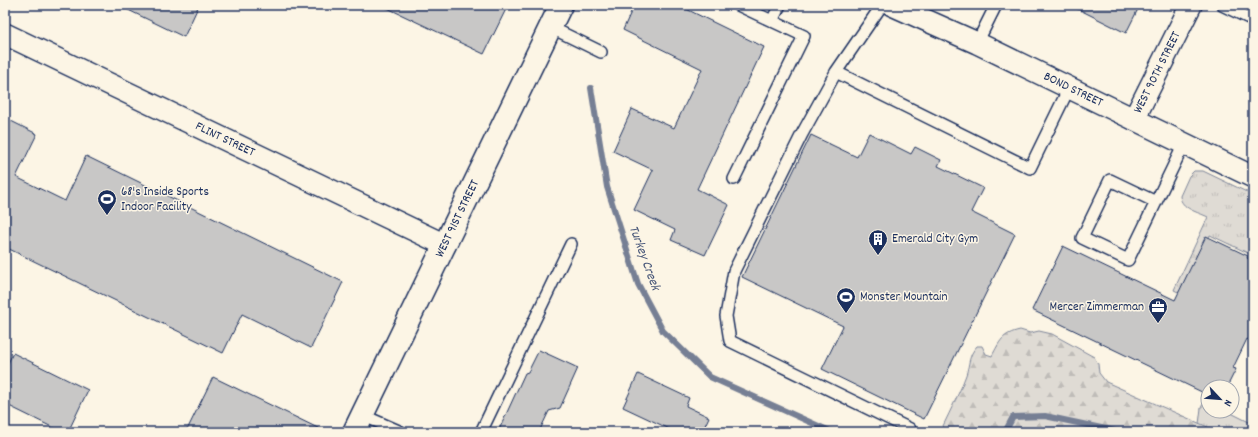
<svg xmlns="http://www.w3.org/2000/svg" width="1258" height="437" font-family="Dekko,sans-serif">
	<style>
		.grass { fill: url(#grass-tufts); stroke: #7d8599 }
		.forest { fill: url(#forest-firs); stroke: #7d8599 }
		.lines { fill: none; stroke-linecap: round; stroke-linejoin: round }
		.stream { stroke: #767f94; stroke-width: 6 }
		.building { fill: #c8c7c6; stroke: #1b2f5e }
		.lane-casing { stroke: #1b2f5e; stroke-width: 14 }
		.street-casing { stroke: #1b2f5e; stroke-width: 24 }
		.secondary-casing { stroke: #1b2f5e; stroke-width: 25 }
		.lane { stroke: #fcf5e5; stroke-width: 11 }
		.street { stroke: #fcf5e5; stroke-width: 21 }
		.secondary { stroke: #fcf5e5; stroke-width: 22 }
		.labels { text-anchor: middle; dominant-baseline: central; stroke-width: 3; stroke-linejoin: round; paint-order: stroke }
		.street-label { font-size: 13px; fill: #1b2f5e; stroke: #fcf5e5 }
		.poi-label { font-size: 13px; fill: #1b2f5e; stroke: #fcf5e5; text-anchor: start }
		.water-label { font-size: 14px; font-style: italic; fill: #485779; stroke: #fcf5e5 }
	</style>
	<defs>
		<pattern id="grass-tufts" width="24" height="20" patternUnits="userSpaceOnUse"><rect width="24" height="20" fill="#dfdbd4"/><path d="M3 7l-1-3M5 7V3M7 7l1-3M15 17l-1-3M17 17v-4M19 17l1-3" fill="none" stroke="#bfbcb8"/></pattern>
		<pattern id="forest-firs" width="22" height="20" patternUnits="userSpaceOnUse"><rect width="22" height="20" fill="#dfdbd4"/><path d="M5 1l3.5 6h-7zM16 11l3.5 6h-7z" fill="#bfbcb8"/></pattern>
	</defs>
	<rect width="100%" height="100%" fill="#fcf5e5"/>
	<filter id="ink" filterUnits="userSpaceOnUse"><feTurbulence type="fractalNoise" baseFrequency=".025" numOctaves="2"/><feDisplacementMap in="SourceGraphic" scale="8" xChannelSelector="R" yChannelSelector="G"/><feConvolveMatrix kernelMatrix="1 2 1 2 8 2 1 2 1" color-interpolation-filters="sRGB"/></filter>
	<g filter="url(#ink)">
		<path class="grass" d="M1194,171H1203L1253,195V264L1248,262L1252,255L1210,235L1182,294L1174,290L1208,217C1198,212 1181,209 1180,196L1189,176Z
			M1205,400L1208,402V411H1227L1251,423L1247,432H1219L1199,424L1201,408Z"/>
		<path class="forest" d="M1020,330L1030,333L1039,331L1052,334L1094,357L1098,364L1099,373L1106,382L1219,432H942L943,426C951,409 960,392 966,375C970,363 968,356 977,346H982L986,354L992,356C1000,341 1002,334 1020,330Z"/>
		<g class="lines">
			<path class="stream" d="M591,88L607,187L638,284L663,331L710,377L832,432
				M1005,432L1013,417L1045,416L1120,432"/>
		</g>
		<path class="building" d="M118,5H199L184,37Z
			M381,5H508L484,54Z
			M634,5H678L764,47L697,189L729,205L705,255L671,240L675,230L634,210L653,170L613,151L632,109L674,128L702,69L623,30Z
			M1070,5H1140L1126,33Z
			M5,118L37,134L16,177L65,201L86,156L343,282L311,348L242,314L223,353L5,247Z
			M869,133L911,154L915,147L941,160L938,166L983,188L971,212L1015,234L924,419L822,369L843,326L742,277L811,135L857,157Z
			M1206,236L1248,256L1247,258L1253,261V342L1247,339L1233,368L1236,369L1227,387H1208V395L1032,310L1063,246L1175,300Z
			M539,350L578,368L560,408L549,411L539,432H498L525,373L528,372Z
			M13,353L88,390L68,432H62L5,404V369Z
			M638,374L689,398L686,406L709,417L702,432H676L623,407Z
			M213,377L326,432H186Z"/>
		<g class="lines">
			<g class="lane-casing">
				<path id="lane" d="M738,5L772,21
					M882,5L836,72L1030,168L1069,88
					M1222,5L1253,20
					M550,27L601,52
					M977,43L996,5
					M836,72L802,134L734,271L726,316L730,341L910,429
					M734,179L804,36L772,21L780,5
					M1156,202L1110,180L1082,238L1128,260L1184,144
					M362,415L401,432
					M481,432L571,244"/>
			</g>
			<g class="street-casing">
				<g id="street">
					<path id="s1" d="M892,5L977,43L1253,177"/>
					<path id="s2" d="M5,34L445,245"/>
					<path id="s3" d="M1134,119L1191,5"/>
				</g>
			</g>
			<g class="secondary-casing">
				<g id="secondary">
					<path id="s4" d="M354,432L561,5"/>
				</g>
			</g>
			<use href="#lane" class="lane"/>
			<use href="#street" class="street"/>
			<use href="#secondary" class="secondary"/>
		</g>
	</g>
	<defs>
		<g id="stadium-pin" transform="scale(1)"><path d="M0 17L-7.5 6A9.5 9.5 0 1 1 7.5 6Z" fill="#1b2f5e" stroke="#fcf5e5"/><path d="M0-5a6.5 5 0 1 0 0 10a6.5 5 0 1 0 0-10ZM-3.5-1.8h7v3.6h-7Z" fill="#fff"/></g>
		<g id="building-pin" transform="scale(1)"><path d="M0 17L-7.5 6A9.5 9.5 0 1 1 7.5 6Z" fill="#1b2f5e" stroke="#fcf5e5"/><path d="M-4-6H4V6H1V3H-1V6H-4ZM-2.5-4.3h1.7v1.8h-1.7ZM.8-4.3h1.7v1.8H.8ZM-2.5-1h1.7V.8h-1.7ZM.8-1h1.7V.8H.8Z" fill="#fff"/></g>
		<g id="office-pin" transform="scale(1)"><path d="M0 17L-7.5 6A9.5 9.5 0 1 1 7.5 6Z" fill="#1b2f5e" stroke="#fcf5e5"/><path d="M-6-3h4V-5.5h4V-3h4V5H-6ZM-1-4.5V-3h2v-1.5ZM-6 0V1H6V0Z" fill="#fff"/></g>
	</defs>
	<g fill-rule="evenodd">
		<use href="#stadium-pin" x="107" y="199"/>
		<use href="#building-pin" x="878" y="239"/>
		<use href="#stadium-pin" x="846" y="297"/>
		<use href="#office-pin" x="1158" y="307"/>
	</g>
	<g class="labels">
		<g class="street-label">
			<text stroke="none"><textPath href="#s3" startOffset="52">WEST 90TH STREET</textPath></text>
			<text stroke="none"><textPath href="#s1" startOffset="200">BOND STREET</textPath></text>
			<text stroke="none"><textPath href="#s2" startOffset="244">FLINT STREET</textPath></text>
			<text stroke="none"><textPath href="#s4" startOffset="237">WEST 91ST STREET</textPath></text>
		</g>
		<g class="poi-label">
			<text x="121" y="192">68's Inside Sports<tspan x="121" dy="15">Indoor Facility</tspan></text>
			<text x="892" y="239">Emerald City Gym</text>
			<text x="860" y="297">Monster Mountain</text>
			<text x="1144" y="307" text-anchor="end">Mercer Zimmerman</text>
		</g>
		<g class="water-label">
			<text transform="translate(644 258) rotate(70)">Turkey Creek</text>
		</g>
	</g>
	<rect width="1258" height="437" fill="none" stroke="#fcf5e5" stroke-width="20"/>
	<rect x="10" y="10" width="1238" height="417" fill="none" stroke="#1b2f5e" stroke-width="1.5" filter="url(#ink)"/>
	<g transform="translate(1220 399) rotate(116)"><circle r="19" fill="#fcf5e5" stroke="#a2a6af"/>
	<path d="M0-3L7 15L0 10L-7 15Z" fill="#1b2f5e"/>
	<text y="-6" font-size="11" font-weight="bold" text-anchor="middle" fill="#1b2f5e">N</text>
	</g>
</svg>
